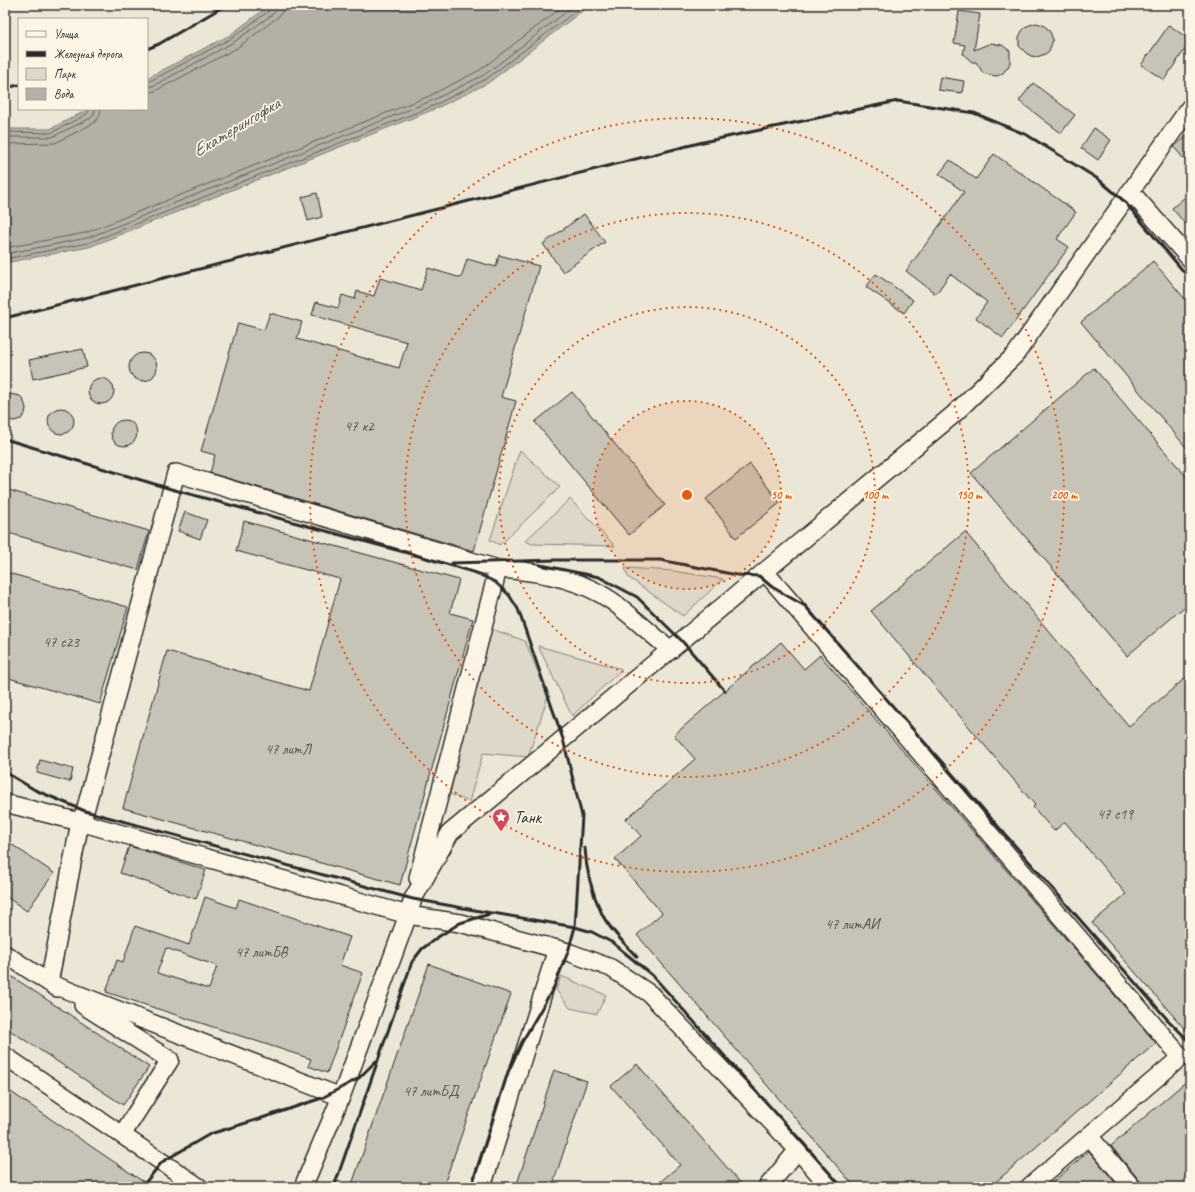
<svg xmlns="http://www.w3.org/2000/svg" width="1195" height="1192" font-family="Caveat,sans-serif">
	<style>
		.built { fill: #ece6d7 }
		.green { fill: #ded8ca; stroke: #84827a }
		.water { fill: #b4b0a5; stroke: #7d7b74 }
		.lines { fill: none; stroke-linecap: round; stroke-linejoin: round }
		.shore { stroke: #62605c; stroke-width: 1 }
		.building { fill: #c8c3b7; stroke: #2b2b2b; fill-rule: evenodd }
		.minor-casing { stroke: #2b2b2b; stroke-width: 20 }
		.minor { stroke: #fcf5e5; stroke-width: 17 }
		.rail { stroke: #2b2b2b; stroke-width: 3 }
		.ring { fill: none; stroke: #e8590c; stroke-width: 2; stroke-dasharray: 2 4 }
		.labels { text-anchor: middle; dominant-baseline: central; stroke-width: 3.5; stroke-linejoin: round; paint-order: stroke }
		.number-label { font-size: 15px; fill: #52514e }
		.poi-label { font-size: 17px; fill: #2b2b2b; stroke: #fcf5e5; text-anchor: start }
		.water-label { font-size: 18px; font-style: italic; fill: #545350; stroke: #fcf5e5 }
		.centre { fill: #e8590c; stroke: #fcf5e5; stroke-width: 2 }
		.ring-label { font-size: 12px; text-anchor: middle; font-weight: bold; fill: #e8590c; stroke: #fcf5e5; stroke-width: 3.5; stroke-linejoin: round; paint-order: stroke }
	</style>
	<rect width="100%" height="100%" fill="#fcf5e5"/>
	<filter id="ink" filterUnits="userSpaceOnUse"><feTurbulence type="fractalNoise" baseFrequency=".025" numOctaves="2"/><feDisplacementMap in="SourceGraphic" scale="8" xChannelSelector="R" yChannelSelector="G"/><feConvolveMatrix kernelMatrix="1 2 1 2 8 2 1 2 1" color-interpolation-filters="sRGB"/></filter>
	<g filter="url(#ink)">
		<path class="built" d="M5,5H270L230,35L147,78V19H19V109H89L50,129H5Z
			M590,5H1190V1187H5V263L89,247L488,83Z"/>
		<path class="green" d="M520,450L560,487L500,545L490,540Z
			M570,499L615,546L532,544L525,541Z
			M625,568L673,571L723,579L683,616L628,577Z
			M489,628L525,641L548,696L528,757L483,753L469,802L450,794Z
			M538,646L622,669L572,716Z
			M561,976L606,995L597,1014L570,1008L556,990Z"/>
		<path class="water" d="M270,5H590L488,83L435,109L89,247L5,263V129H50L89,109H147V78L230,35Z"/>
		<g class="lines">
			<path class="shore" d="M147,82L150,81L232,38L270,10L272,5
				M147,87L153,86L234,42L273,14L276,10L277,5
				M147,93L155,91L237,48L278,17L282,12L283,5
				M5,132L51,133L87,114L90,109
				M5,137H52L91,118L94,114L95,109
				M5,144L55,143L94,123L99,117L101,109
				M5,248L85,233L429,96L480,70L565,5
				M5,254L87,238L431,101L484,75L575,5
				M5,259L88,243L433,106L486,79L584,5"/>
		</g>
		<path class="building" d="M959,11L980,14L974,50L991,43L1002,45L1010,51V63L1008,67L1003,73L997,76L989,75L983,73L976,62H972L963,54L965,45L954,43Z
			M1036,23L1043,25L1048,29L1051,34L1053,40L1049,51L1045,54L1037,57L1031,56L1026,53L1019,46V37L1022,31L1027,26Z
			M1169,25L1190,40V42L1164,80L1141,65Z
			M940,77L964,81L962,93L938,90Z
			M1033,83L1075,115L1061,133L1019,101Z
			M1094,128L1111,140L1098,160L1081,148Z
			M1190,133V166L1174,147Z
			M994,154L1076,212L1057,239L1069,247L1003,338L976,318L987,302L950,274L936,294L906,271L964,192L939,174L950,160L976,179Z
			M317,193L322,217L308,221L302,197Z
			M1190,193V230L1172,208Z
			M584,214L605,242L563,272L543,244Z
			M499,255L539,266L501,397L516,401L474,551L210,473L215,455L201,451L238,323L264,330L270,313L302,322L297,339L399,368L407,342L312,315L316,302L338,308L342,295L355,299L357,291L374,296L380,278L421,290L428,268L461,278L467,259L496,267Z
			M1153,261L1190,305V452L1081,322Z
			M876,274L913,300L904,313L866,287Z
			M83,349L87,367L33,379L29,360Z
			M129 367a14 14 0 1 1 28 0a14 14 0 1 1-28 0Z
			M1094,368L1190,481V602L1127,656L971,473Z
			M88 391a13 13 0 1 1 26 0a13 13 0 1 1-26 0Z
			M572,392L665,505L629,535L535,422Z
			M10,394L20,396L23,399L26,408L25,414L21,419L14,421L5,419V396Z
			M48 421a13 13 0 1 1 26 0a13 13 0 1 1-26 0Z
			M111 433a13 13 0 1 1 26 0a13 13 0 1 1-26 0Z
			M750,464L780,503L736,538L706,499Z
			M5,489L149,531L138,570L5,532Z
			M185,512L207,520L200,539L178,531Z
			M244,521L459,580L450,613L473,619L400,885L123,808L167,651L309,691L340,579L236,551Z
			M965,532L1129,726L1190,674V1035L1092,923L1126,894L1065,822L1054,831L1033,807L1035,805L871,611Z
			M5,572L128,607L100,704L5,677Z
			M781,642L804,669L820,655L1156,1043L990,1187H855L637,935L662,913L615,859L641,836L626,819L695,759L674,735Z
			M40,760L73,769L70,782L37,773Z
			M5,840L54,873L27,911L5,896Z
			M129,846L206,870L196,899L120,873Z
			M205,897L236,908L239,899L350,937L340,965L363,973L327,1073L308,1066L311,1059L106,992L117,960L123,962L135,926L189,945ZM166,948L217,966L209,989L157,973Z
			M429,964L511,994L443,1187H351Z
			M5,972L149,1067L123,1105L5,1027Z
			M637,1064L744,1187H654L680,1165L611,1086Z
			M554,1070L587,1081L552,1187H516Z
			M1190,1078V1187H1142L1140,1181L1111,1146Z
			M5,1088L151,1187H5Z
			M1089,1151L1119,1187H1047Z"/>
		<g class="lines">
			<g class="minor-casing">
				<path id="minor" d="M1131,192L1190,259
					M765,572L1181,1057L1029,1187
					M5,803L80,822L408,915L460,923L568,952L611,968L650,994L798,1150L830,1187
					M418,878L498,569
					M5,954L57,988
					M83,1005L170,1060L122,1135
					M5,1056L199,1187
					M341,1097L49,983L80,822L85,811L176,473L498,569C537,571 579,578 612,601C632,616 651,634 671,650
					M1089,1136L1132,1187
					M303,1187L341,1097L408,915L413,899L450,833L953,415L1015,355L1190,107
					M482,1187L557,949
					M767,1187L798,1150"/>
			</g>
			<use href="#minor" class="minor"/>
			<path class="rail" d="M147,49L159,44L226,5
				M5,88L19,85
				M5,318L703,142L898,101L974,113L1027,135L1098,179L1124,201L1190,279
				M5,439L171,489L426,558L476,573L495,582L509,595L518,609L563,739L582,816L575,927L568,952L554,987L522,1042L508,1072L471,1187
				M452,563L555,560H660L737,575L759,576L772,587L805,606L1167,1019L1190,1042
				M540,565L599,577L637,597L682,641L725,691
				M5,772L35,790L85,811L413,899L491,913
				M585,848C586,871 592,893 602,914C610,930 625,944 637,957
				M145,1183L162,1162L210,1134L259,1119L322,1098L359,1078L376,1061
				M334,1187L412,962L422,949L435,939L460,923L493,913L575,927L592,932L613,943L653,976L842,1187"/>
		</g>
	</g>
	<circle cx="687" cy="495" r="94" fill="#e8590c" fill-opacity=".12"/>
	<g class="ring">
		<circle cx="687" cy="495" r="94"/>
		<circle cx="687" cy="495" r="188"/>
		<circle cx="687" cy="495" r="282"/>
		<circle cx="687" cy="495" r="377"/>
	</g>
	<defs>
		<g id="sight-pin" transform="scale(0.9)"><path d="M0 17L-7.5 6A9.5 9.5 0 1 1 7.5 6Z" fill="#d1495b" stroke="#fcf5e5"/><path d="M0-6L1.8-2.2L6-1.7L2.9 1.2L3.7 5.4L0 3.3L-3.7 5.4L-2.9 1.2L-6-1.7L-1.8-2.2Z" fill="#fff"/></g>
	</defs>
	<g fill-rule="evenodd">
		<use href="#sight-pin" x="501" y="817"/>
	</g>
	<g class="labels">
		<g class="number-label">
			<text x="359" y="426">47 к2</text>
			<text x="61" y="642">47 с23</text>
			<text x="288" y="749">47 литЛ</text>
			<text x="1115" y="814">47 с19</text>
			<text x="852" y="924">47 литАИ</text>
			<text x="261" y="952">47 литБВ</text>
			<text x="431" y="1091">47 литБД</text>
		</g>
		<g class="poi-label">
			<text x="514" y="817">Танк</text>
		</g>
		<g class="water-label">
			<text transform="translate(236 127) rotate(-31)">Екатерингофка</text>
		</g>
	</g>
	<circle cx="687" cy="495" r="6" class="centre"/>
	<g class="ring-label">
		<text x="781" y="499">50 m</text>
		<text x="875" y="499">100 m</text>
		<text x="969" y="499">150 m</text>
		<text x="1064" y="499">200 m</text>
	</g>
	<rect width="1195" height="1192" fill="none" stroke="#fcf5e5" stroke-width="20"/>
	<rect x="10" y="10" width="1175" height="1172" fill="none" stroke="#2b2b2b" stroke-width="1.5" filter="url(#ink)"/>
	<rect x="18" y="18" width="130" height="92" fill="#fcf5e5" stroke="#a8a49b"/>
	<rect x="26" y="31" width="20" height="6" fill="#fcf5e5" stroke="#a8a49b"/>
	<text x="54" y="38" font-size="12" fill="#2b2b2b">Улица</text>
	<rect x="26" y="51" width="20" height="6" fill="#2b2b2b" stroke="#a8a49b"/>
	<text x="54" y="58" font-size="12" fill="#2b2b2b">Железная дорога</text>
	<rect x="26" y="68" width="20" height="12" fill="#ded8ca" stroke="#a8a49b"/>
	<text x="54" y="78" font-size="12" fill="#2b2b2b">Парк</text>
	<rect x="26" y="88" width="20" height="12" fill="#b4b0a5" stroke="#a8a49b"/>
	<text x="54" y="98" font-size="12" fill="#2b2b2b">Вода</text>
</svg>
